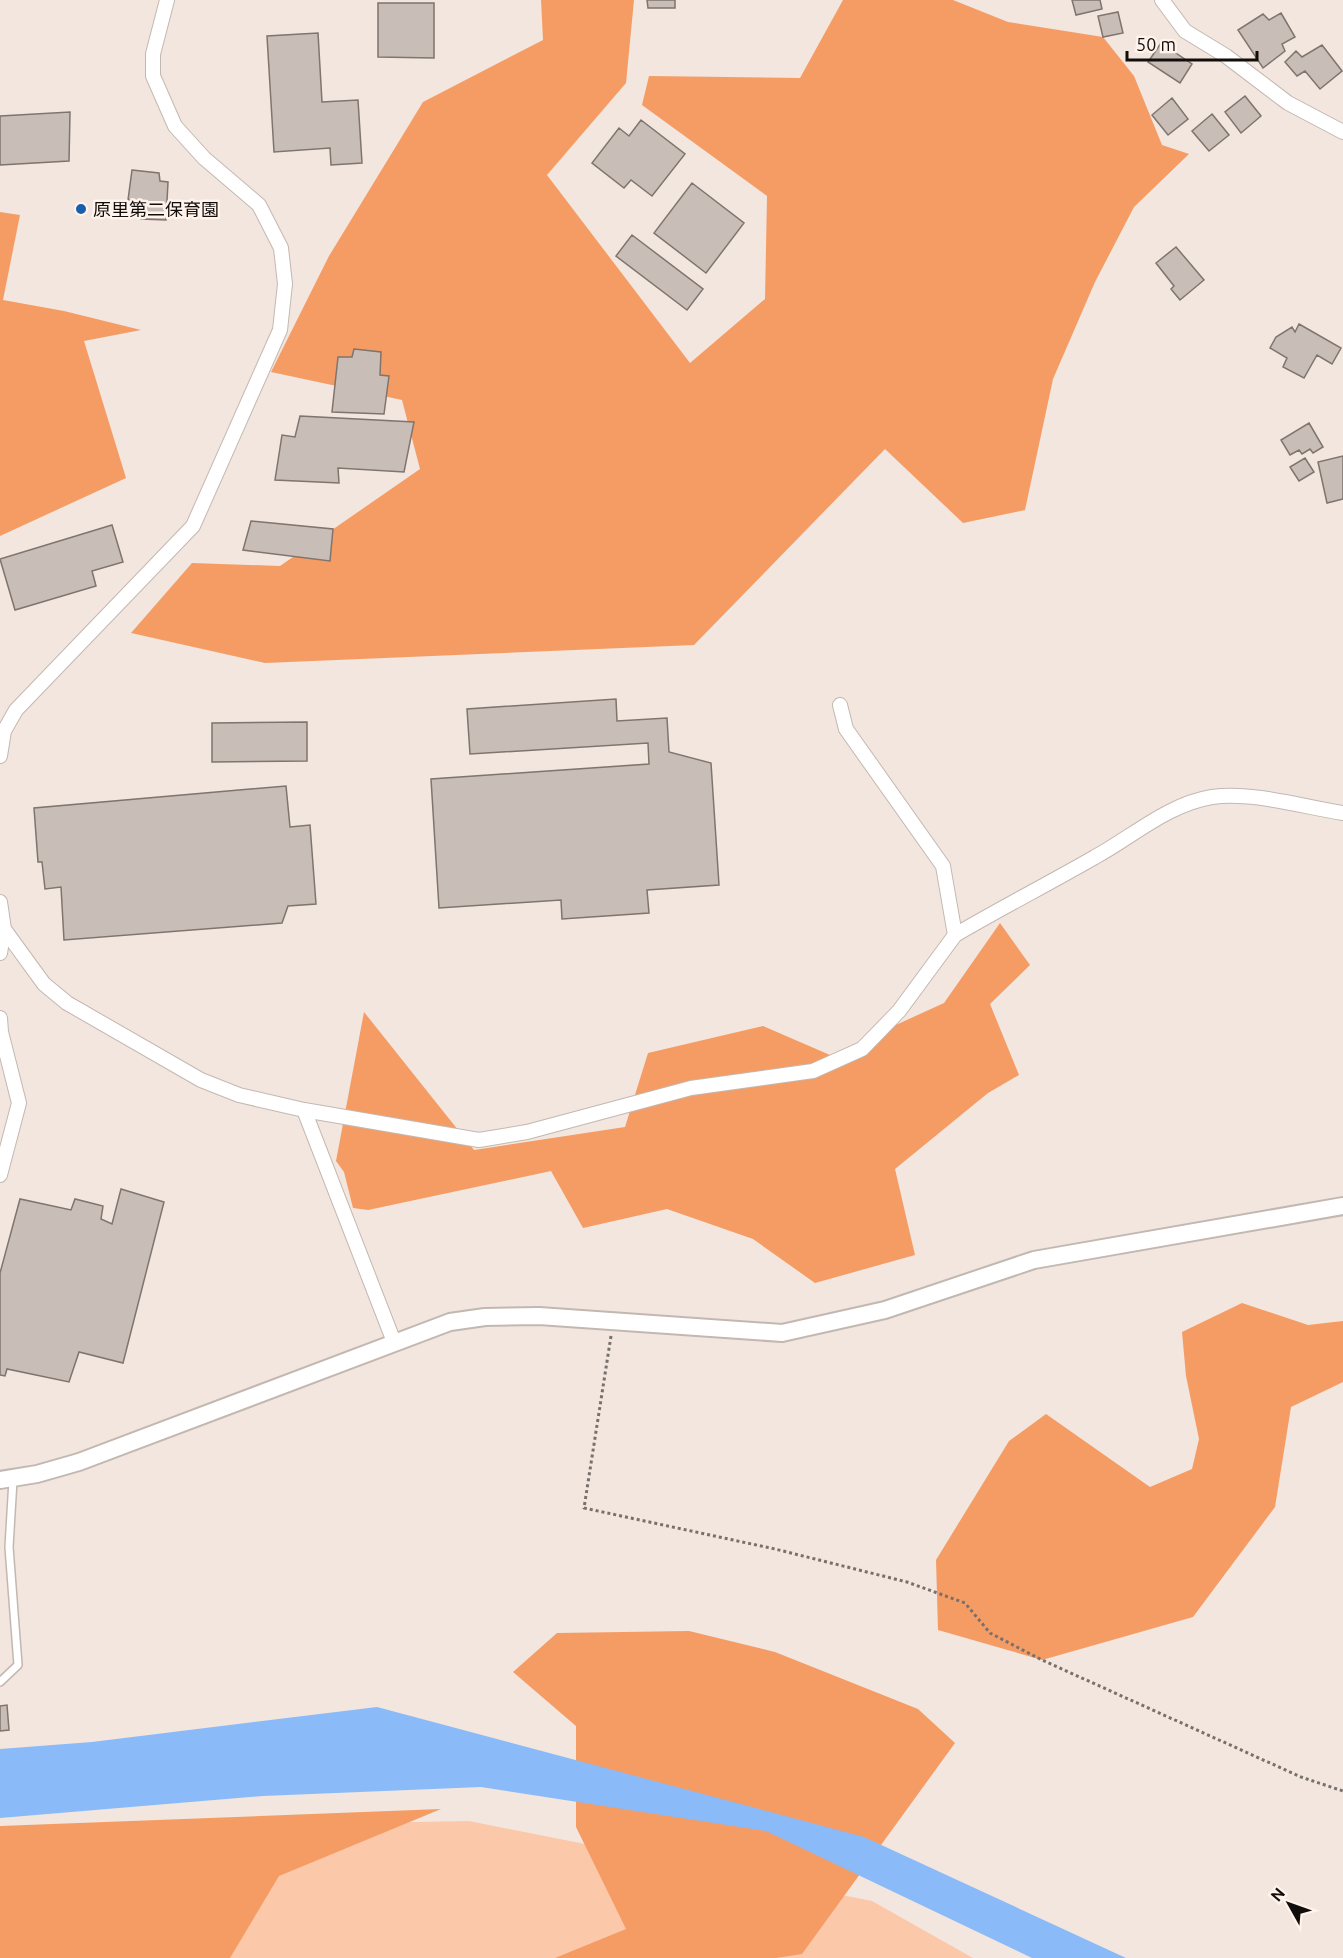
<svg xmlns="http://www.w3.org/2000/svg" width="1343" height="1958" font-family="Ubuntu,'Noto Sans JP',sans-serif">
	<style>
		.green { fill: #fcc8aa }
		.forest { fill: #f59c64 }
		.water { fill: #8abaf8 }
		.building { fill: #c9beb7; stroke: #7f746e; stroke-width: 1.5 }
		.lines { fill: none; stroke-linecap: round; stroke-linejoin: round }
		.service-casing { stroke: #c3b8b1; stroke-width: 10 }
		.minor-casing { stroke: #c3b8b1; stroke-width: 16 }
		.tertiary-casing { stroke: #c3b8b1; stroke-width: 20 }
		.path { stroke: #78706c; stroke-width: 3; stroke-dasharray: 3 3; stroke-linecap: butt }
		.service { stroke: #fff; stroke-width: 7 }
		.minor { stroke: #fff; stroke-width: 14 }
		.tertiary { stroke: #fff; stroke-width: 16 }
		.poi-dot { fill: #185eae; stroke: #fff3ec; stroke-width: 2 }
		.labels { text-anchor: middle; dominant-baseline: central; stroke-width: 5; stroke-linejoin: round; paint-order: stroke }
		.poi-label { font-size: 18px; fill: #110d0b; stroke: #fff3ec; text-anchor: start }
	</style>
	<rect width="100%" height="100%" fill="#f2e6df"/>
	<path class="green" d="M469,1821L872,1901L973,1958H0V1830Z"/>
	<path class="forest" d="M541,0H634L626,83L547,175L690,363L765,299L767,196L642,105L649,76L800,78L843,0H953L1008,22L1103,37L1134,76L1162,145L1189,154L1134,207L1095,282L1053,379L1025,510L963,523L885,449L694,645L265,663L131,633L192,563L280,566L420,469L402,400L271,372L329,256L423,102L543,40Z
		M0,212L20,215L3,300L64,311L141,330L84,341L126,478L0,536Z
		M1000,923L1030,965L990,1004L1019,1075L988,1093L895,1169L915,1255L815,1283L753,1239L667,1209L583,1228L551,1171L368,1210L353,1208L344,1172L336,1161L364,1012L474,1150L625,1127L648,1053L763,1026L830,1055L944,1003Z
		M1242,1303L1308,1325L1343,1321V1382L1291,1407L1275,1507L1193,1617L1042,1660L938,1630L936,1560L1009,1441L1046,1414L1150,1487L1192,1469L1199,1439L1186,1376L1182,1332Z
		M689,1631L775,1652L918,1709L955,1743L802,1954L776,1958H555L626,1929L576,1827V1726L513,1672L557,1633Z
		M441,1809L279,1876L230,1958H0V1826Z"/>
	<path class="water" d="M377,1707L864,1837L1126,1958H1032L766,1831L481,1787L263,1796L0,1818V1749L92,1742Z"/>
	<path class="building" d="M647,0H675V8H648Z
		M1072,0H1100L1102,9L1076,15Z
		M378,3H434V58L378,57Z
		M1118,12L1123,33L1103,37L1098,16Z
		M1281,13L1295,37L1282,44L1285,51L1263,68L1238,30L1263,14L1269,20Z
		M318,33L322,102L358,100L362,163L331,165L330,148L274,152L267,36Z
		M1161,43L1192,64L1180,83L1148,62Z
		M1322,45L1342,71L1320,89L1305,71L1297,76L1285,62L1296,51L1302,57Z
		M1245,96L1261,116L1241,133L1225,112Z
		M1172,98L1188,119L1168,135L1152,115Z
		M70,112L69,161L0,165V116Z
		M1212,114L1229,135L1209,151L1192,131Z
		M641,120L685,154L652,196L631,180L624,188L592,163L619,128L629,136Z
		M132,170L159,173L160,181L168,182L166,220L141,219V214L131,213V200H128Z
		M692,183L744,223L706,273L654,233Z
		M632,235L703,289L687,310L616,256Z
		M1176,247L1204,280L1180,300L1171,289L1174,286L1156,263Z
		M1299,324L1341,348L1332,364L1317,355L1304,378L1283,367L1287,358L1270,348L1276,337L1292,327L1295,332Z
		M354,349L381,352L380,375L389,376L384,414L332,412L338,357H352Z
		M300,416L414,422L404,472L338,468L339,483L275,480L282,435L295,437Z
		M1309,423L1323,447L1313,453L1310,449L1302,454L1299,450L1290,455L1281,440Z
		M1343,456V499L1327,503L1318,462Z
		M1305,458L1314,472L1299,481L1290,467Z
		M251,521L333,529L330,561L243,550Z
		M112,525L123,562L92,571L96,586L15,610L0,559Z
		M616,699L617,721L667,718L669,752L711,763L719,885L647,890L649,913L562,919L561,900L439,908L431,779L649,764L648,743L470,754L467,709Z
		M307,722V761L212,762V723Z
		M286,786L290,827L310,825L316,904L288,906L282,923L64,940L61,887L45,889L42,862H38L34,808Z
		M121,1189L164,1202L123,1363L79,1352L69,1382L7,1369L5,1376L0,1375V1273L20,1199L71,1210L75,1199L103,1206L101,1219L112,1224Z
		M7,1705L9,1730L0,1731V1706Z"/>
	<g class="lines">
		<g class="service-casing">
			<path id="service" d="M0,1682L18,1665L9,1547L13,1480"/>
		</g>
		<g class="minor-casing">
			<path id="minor" d="M1162,0L1185,31L1226,56L1288,103L1343,132
				M0,756L4,731L16,710L193,526L280,330L285,284L281,248L259,205L204,158L175,126L153,76V54L167,0
				M0,902L4,929L44,984L67,1003L201,1080L239,1095L304,1110L479,1140L527,1132L691,1088L813,1071L862,1049L899,1011L955,935L943,866L846,729L840,705
				M955,935C1001,908 1048,884 1095,857C1132,837 1168,804 1212,797C1251,791 1304,807 1343,813
				M0,953L4,929
				M0,1018L1,1032L19,1103L0,1175
				M304,1110L394,1342"/>
		</g>
		<g class="tertiary-casing">
			<path id="tertiary" d="M0,1480L37,1474L79,1462L450,1322L485,1317L539,1316L782,1333L885,1310L1034,1260L1343,1206"/>
		</g>
		<path class="path" d="M611,1336L584,1508L775,1549L907,1582L965,1603L990,1633L1042,1660L1301,1777L1343,1791"/>
		<use href="#service" class="service"/>
		<use href="#minor" class="minor"/>
		<use href="#tertiary" class="tertiary"/>
	</g>
	<circle class="poi-dot" cx="81" cy="209" r="6"/>
	<g class="labels">
		<g class="poi-label">
			<text x="93" y="209">原里第二保育園</text>
		</g>
	</g>
	<g transform="translate(1289 1904) rotate(310)" stroke="#fff3ec" stroke-width="4.5" paint-order="stroke">
	<path d="M0-4.5L10 22L0 15L-10 22Z" fill="#110d0b"/>
	<text y="-9" font-size="16" font-weight="bold" text-anchor="middle" fill="#110d0b">N</text>
	</g>
	<path d="M1127 51v9h130v-9" fill="none" stroke="#110d0b" stroke-width="3"/>
	<text x="1136" y="51" font-size="18" fill="#110d0b" stroke="#fff3ec" stroke-width="4.5" paint-order="stroke">50 m</text>
</svg>
